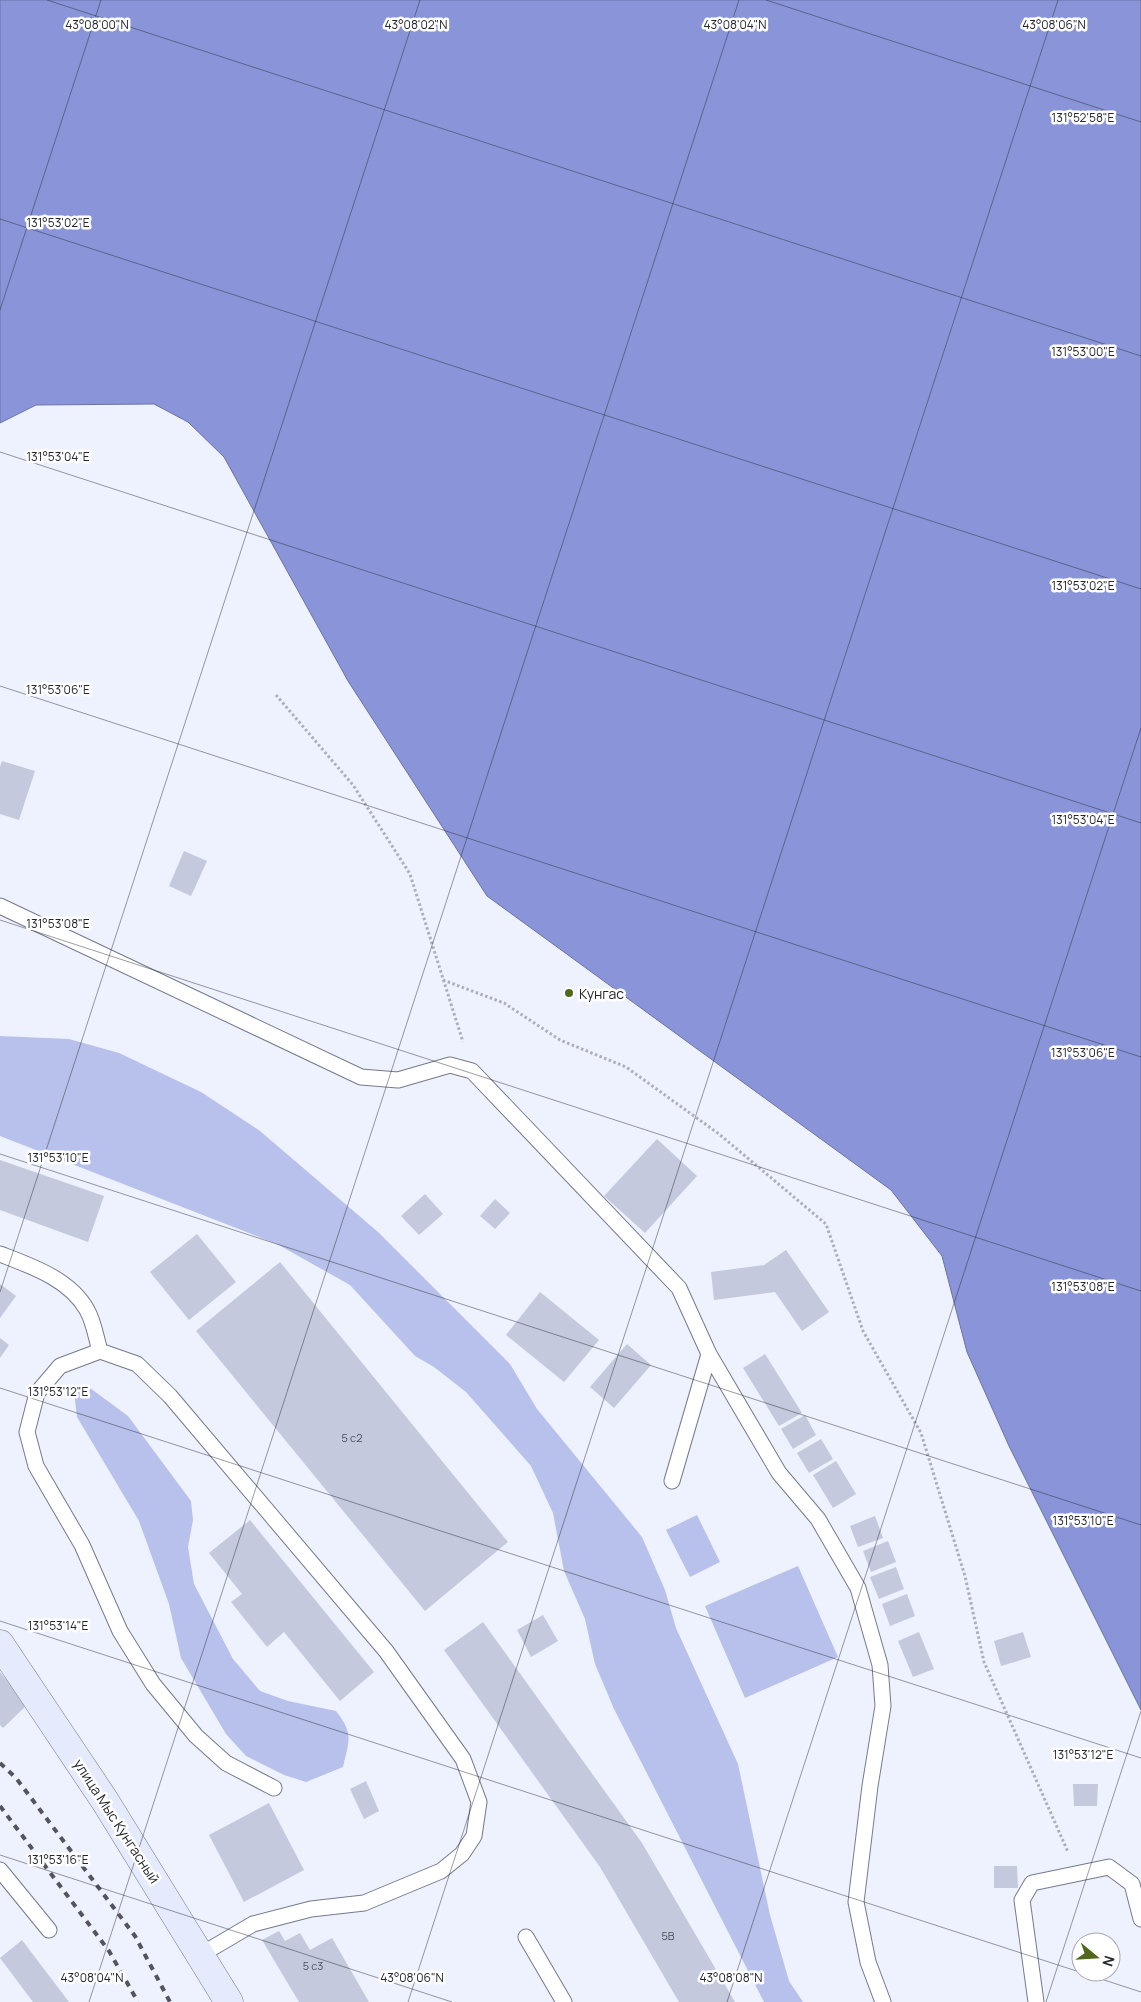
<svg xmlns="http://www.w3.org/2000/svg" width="1141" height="2002" font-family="Manrope,sans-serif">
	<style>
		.green { fill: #b8c1eb }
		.water { fill: #8995d8; stroke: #6b73a5 }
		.building { fill: #c4c9dd }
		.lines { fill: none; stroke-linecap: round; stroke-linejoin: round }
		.lane-casing { stroke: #757a8c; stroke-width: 17 }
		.secondary-casing { stroke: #757a8c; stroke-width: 29 }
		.path { stroke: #acafba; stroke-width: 3; stroke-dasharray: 2.5 2.5; stroke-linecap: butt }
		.lane { stroke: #fff; stroke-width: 15 }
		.secondary { stroke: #e6eafd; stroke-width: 28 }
		.rail { stroke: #53545d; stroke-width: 4; stroke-dasharray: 6 6; stroke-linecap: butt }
		.ticks { fill: none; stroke: #24252d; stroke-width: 1; stroke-opacity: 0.45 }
		.poi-dot { fill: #506819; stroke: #fff; stroke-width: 2 }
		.labels { text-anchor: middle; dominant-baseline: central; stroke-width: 5; stroke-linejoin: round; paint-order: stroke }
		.number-label { font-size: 11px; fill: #4c4e59 }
		.poi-label { font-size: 14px; fill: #24252d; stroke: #fff; text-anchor: start }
		.street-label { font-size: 14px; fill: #24252d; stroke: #fff }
		.ticks-label { font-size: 12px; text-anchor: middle; fill: #24252d; stroke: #fff; stroke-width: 5; stroke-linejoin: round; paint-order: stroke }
	</style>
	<rect width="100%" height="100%" fill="#eef1fe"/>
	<path class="green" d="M0,1036L69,1039L119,1053L201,1092L260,1131L378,1232L510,1364L537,1409L642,1537L665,1590L676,1628L738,1764L770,1915L789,1981L803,2002H764L614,1709L595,1664L585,1619L564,1571L553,1513L531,1466L466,1392L434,1367L415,1356L350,1285L277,1244L0,1136Z
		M78,1385H86L128,1416L191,1501L193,1520L188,1547L194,1584L233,1659L260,1691L288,1701L336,1711C354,1734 349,1740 343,1767L306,1782L284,1775L246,1756L226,1734L181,1658L169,1604L139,1521L77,1417L74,1392Z
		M697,1515L720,1562L690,1577L666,1530Z
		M798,1566L838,1657L745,1698L705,1606Z"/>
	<path class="water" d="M0,0H1141V1710L1009,1446L967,1352L942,1256L891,1190L487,896L348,681L224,457L188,422L154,404L36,405L0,423Z"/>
	<path class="building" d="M2,761L35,771L19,820L0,814V767Z
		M184,851L207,861L191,896L169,886Z
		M657,1139L697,1176L645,1233L604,1196Z
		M0,1160L104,1196L88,1242L0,1210Z
		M425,1194L443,1214L419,1235L401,1216Z
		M495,1199L510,1213L495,1229L480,1216Z
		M197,1234L236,1282L189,1320L150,1272Z
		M786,1250L829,1312L802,1331L775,1292L714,1300L711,1272L764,1265Z
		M280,1262L508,1542L425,1611L196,1331Z
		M0,1284L16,1296L0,1318Z
		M540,1292L599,1340L564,1382L506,1335Z
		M0,1338L9,1345L0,1358Z
		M627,1344L651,1365L614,1408L590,1387Z
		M765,1354L802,1413L779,1426L743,1368Z
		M805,1415L816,1435L793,1449L781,1429Z
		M821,1439L833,1459L809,1473L797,1453Z
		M836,1461L856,1494L833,1508L813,1475Z
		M875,1516L883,1538L858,1547L850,1526Z
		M250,1520L374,1672L340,1701L284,1632L267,1647L231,1602L242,1594L209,1553Z
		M888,1541L896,1562L871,1572L863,1551Z
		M896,1567L904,1589L879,1599L870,1577Z
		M907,1594L915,1616L890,1626L882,1604Z
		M543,1615L558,1641L531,1657L517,1630Z
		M483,1622L642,1843L735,2002H679L600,1867L444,1650Z
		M919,1632L934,1669L913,1677L898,1641Z
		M1023,1632L1031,1657L1001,1666L994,1641Z
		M0,1672L27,1705L3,1728L0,1725Z
		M366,1781L379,1811L364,1819L350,1789Z
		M1073,1784H1098L1097,1806H1074Z
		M269,1803L304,1870L244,1902L209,1835Z
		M994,1866H1017L1018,1888H994Z
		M279,1931L285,1941L300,1933L310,1950L332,1938L369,2002H299L262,1940Z
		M22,1940L69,2002H33L0,1958Z"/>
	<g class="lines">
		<g class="lane-casing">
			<path id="lane" d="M0,906L361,1077L398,1080L450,1065L472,1071L679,1288L709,1354L779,1473L818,1519L858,1588L880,1665L883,1706L870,1786L856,1902L868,1962L883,2002
				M0,1254C31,1266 70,1279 87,1310C94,1322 96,1338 100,1351
				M672,1481L709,1354
				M0,1870L49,1930
				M526,1937L564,2002
				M202,1954L253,1924L311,1909L364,1903L441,1871L462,1854L474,1836L479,1802L463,1759L386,1651L170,1396L137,1364L100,1351L60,1366L37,1393L27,1432L36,1466L82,1545L120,1631L153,1684L196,1736L226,1763L274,1788
				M1036,2002L1022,1900L1032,1883L1109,1867L1132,1884L1141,1919"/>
		</g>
		<g class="secondary-casing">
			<path id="secondary" d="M0,1644L105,1801L229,2002"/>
		</g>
		<path class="path" d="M276,695L353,785L410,874L463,1042
			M443,980L504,1003L560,1040L626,1067L719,1134L826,1224L863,1331L921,1433L965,1576L984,1662L1068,1852"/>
		<use href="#lane" class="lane"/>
		<use href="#secondary" class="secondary"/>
		<path class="rail" d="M0,1763L16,1778L135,1936L170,2002
			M0,1806L109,1951L138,2002"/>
	</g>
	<path class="ticks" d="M47,0L1141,356M766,0L1141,122M0,219L1141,589M0,310L101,0M0,452L1141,823M0,686L1141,1057M0,920L1141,1291M0,1154L1141,1525M0,1292L420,0M0,1388L1141,1758M0,1621L1141,1992M0,1855L452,2002M89,2002L739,0M408,2002L1058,0M727,2002L1141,728M1046,2002L1141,1711"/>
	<circle class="poi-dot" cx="569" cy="993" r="5"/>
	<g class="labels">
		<g class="number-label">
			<text x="352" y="1437">5 с2</text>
			<text x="668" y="1935">5В</text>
			<text x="313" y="1965">5 с3</text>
		</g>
		<g class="poi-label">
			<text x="579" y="993">Кунгас</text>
		</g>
		<g class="street-label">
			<text transform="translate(117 1821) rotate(57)">улица Мыс Кунгасный</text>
		</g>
	</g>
	<g class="ticks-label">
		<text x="97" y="29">43°08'00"N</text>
		<text x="416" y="29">43°08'02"N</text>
		<text x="735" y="29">43°08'04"N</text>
		<text x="1054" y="29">43°08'06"N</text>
		<text x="1083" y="122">131°52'58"E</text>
		<text x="58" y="227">131°53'02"E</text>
		<text x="1083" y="356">131°53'00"E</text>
		<text x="58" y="461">131°53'04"E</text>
		<text x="1083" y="590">131°53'02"E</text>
		<text x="58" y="694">131°53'06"E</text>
		<text x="1083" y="824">131°53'04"E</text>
		<text x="58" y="928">131°53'08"E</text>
		<text x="1083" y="1057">131°53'06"E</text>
		<text x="58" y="1162">131°53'10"E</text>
		<text x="1083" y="1291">131°53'08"E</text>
		<text x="58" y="1396">131°53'12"E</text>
		<text x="1083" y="1525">131°53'10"E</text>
		<text x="58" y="1630">131°53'14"E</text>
		<text x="1083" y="1759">131°53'12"E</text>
		<text x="58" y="1864">131°53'16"E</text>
		<text x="92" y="1982">43°08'04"N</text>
		<text x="412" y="1982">43°08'06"N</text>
		<text x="731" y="1982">43°08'08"N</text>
	</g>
	<g transform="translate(1096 1957) rotate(108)"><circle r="24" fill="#ffffff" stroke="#a7a8ab"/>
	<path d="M0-4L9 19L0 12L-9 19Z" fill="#506819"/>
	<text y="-8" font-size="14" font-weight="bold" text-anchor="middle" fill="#24252d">N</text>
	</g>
</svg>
